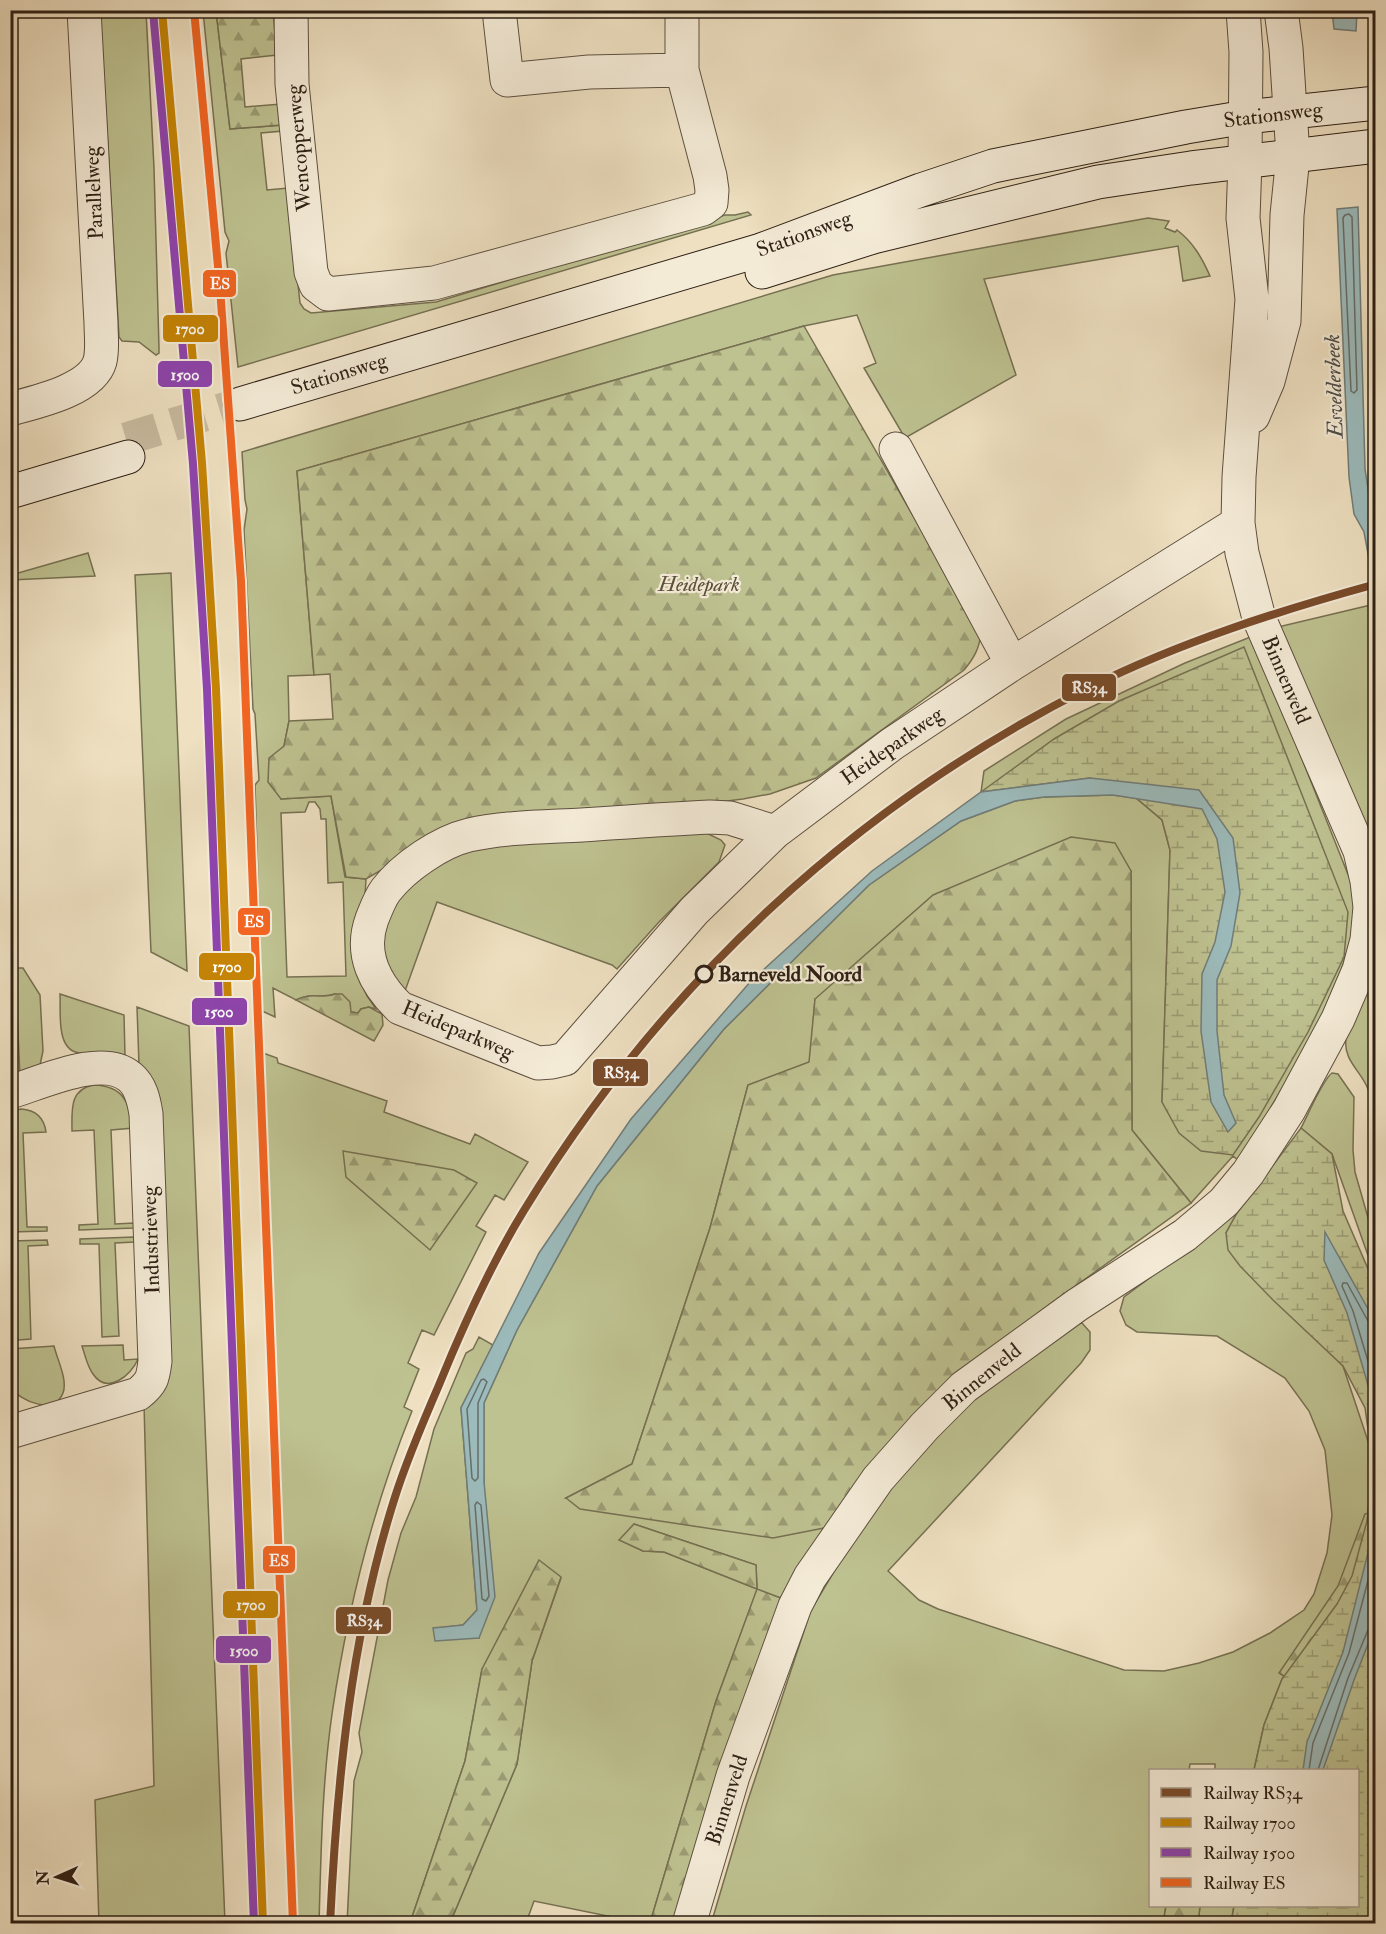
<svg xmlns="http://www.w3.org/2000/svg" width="1386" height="1934" font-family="'IM FELL Double Pica',serif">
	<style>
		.green { fill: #bec190; stroke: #767052; stroke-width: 1.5; fill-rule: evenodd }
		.forest { fill: url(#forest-firs); stroke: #767052; stroke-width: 1.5 }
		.wetland { fill: url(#wetland-marsh); stroke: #767052; stroke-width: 1.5 }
		.water { fill: #9cbbbc; stroke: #707d79; stroke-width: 1.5 }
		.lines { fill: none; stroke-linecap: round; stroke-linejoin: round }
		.shore { stroke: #656e68; stroke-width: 1.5 }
		.secondary-tunnel { stroke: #c8ba9f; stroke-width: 33; stroke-dasharray: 33 16; stroke-linecap: butt }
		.minor-casing { stroke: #5e5040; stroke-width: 35 }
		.tertiary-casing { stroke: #5e5040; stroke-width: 35 }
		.secondary-casing { stroke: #2e2015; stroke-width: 35 }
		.minor { stroke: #f4ebd7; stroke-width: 33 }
		.tertiary { stroke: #f4ebd7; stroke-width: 33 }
		.secondary { stroke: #f4ebd7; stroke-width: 33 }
		.rail-1-casing { stroke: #f4ebd7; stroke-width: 12 }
		.rail-2-casing { stroke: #f4ebd7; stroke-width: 12 }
		.rail-3-casing { stroke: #f4ebd7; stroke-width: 12 }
		.rail-4-casing { stroke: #f4ebd7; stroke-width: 12 }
		.rail-1 { stroke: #7a4b2a; stroke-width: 8 }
		.rail-2 { stroke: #c58405; stroke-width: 8 }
		.rail-3 { stroke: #8e44ad; stroke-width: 8 }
		.rail-4 { stroke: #f26522; stroke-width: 8 }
		.stop-dot { fill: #f4ebd7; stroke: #2e2015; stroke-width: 3 }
		.labels { text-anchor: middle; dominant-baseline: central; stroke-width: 4.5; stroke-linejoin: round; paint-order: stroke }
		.street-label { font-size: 21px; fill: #2e2015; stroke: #f4ebd7 }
		.park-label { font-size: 21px; font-style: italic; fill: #59503a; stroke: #f4ebd7 }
		.stop-label { font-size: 21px; font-weight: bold; fill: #2e2015; stroke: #f4ebd7; text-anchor: start }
		.water-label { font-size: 22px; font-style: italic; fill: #4f4e47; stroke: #f4ebd7 }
		.line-badge { stroke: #f4ebd7; stroke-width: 2 }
		.badge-label { font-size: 16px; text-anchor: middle; font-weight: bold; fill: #fff }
	</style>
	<defs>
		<pattern id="forest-firs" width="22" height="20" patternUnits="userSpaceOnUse" patternTransform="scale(1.5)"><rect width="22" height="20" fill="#bec190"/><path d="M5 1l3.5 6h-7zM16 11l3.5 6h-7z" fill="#9b9c74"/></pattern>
		<pattern id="wetland-marsh" width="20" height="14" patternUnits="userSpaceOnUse" patternTransform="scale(1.5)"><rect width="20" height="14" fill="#bec190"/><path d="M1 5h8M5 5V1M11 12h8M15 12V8" fill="none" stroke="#9b9c74"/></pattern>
	</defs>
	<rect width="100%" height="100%" fill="#eee0c1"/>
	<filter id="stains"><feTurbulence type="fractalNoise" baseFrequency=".00333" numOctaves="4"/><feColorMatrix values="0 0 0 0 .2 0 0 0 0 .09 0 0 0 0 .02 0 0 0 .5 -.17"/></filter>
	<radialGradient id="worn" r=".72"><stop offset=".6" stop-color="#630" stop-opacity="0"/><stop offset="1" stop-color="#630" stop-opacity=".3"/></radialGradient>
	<path class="green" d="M100,11H146L154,168L159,348V353L156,355L139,342L122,341L119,337Z
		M203,11H216L230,129L282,125L283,131L261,133L267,190L288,188L300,303L304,309L311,313L436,302L725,215H735L748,212L751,215L238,367L226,253L229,241L225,232Z
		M1148,218L1169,221L1165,228L1175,232L1177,230C1193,242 1202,258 1210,276L1183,281L1178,246L984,279L1016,375L905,438L864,368L876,363L857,315L804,326L297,471L314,675L288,676L289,721L284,746L281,799L331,796L345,877L366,879L360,980L367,996L376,1009L369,1007L361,1009L358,1013L351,1012L335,994C321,999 311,992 296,1000L273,988L275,1017L262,1011L255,785L259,780L255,714L253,709L244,530L247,509L245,500L242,452L833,275ZM309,802H315L320,809L321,819H326L328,883L343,882L346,976L287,977L281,813L305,812Z
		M88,553L95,576L11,580V575Z
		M171,573L187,971L151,952L135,575Z
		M1375,604V862L1278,627Z
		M1253,636L1355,892V924L1331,1006L1239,1161L1233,1156L1191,1203L1132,1130L1131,871L815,999L810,1062L748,1085L710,1228L632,1464L566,1498L829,1527L786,1600L757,1590L716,1701L650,1923H642L534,1901L526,1923H450L517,1764L532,1661L561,1578L482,1669L465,1761L410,1923L347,1924L354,1781L362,1752L359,1733L388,1580L401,1533L416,1497L434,1429L466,1353L473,1349L479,1337L493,1345L461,1408L477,1610L463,1625L434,1629L479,1638L484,1482V1403L517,1330L597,1186L724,1029L869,885L961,821L1015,801L1044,797L1113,795L1136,798L1162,820L1170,850L1162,1102L1274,754L981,792L984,771L1066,719L1185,663ZM634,1524L756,1565L757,1589L664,1552L643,1551L620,1540Z
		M694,827L721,840L725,845L719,862L658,923L617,969L612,965L437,902L405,991L394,980L384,956L383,934L396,895L458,848Z
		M1375,963V1195C1373,1182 1370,1168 1369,1154C1368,1133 1375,1108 1368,1089C1361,1071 1343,1060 1346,1039Z
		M15,968H23L40,995L43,1051L40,1065L20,1077Z
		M60,994L124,1015L125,1056C110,1052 97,1054 82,1053C55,1053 61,1012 60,994Z
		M137,1007L189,1026L225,1923H99L95,1800L154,1786L144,1404L160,1099L155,1085L139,1065Z
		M263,1053L277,1058L278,1063L387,1101L384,1112L470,1144L475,1134L528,1162L504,1200L495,1195L476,1226L486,1232L434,1335L422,1330L408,1363L419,1369L404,1407L412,1411C373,1507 347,1612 332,1714C322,1784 321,1854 319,1923H294Z
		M1332,1073L1338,1074L1354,1097L1353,1150L1355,1172L1375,1242V1275L1332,1154L1301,1128C1308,1115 1323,1079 1332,1073Z
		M94,1085C124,1086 129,1103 134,1128L111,1130L115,1224L134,1223V1228L79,1230V1225L98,1224L94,1130L72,1131C72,1111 69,1089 94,1085Z
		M21,1109C35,1110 44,1117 46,1132L23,1133L27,1227H47V1231L11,1232V1111Z
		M1237,1213L1226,1233L1343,1366L1371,1450V1486L1367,1521L1337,1604L1282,1679L1264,1725L1254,1770H1215V1764H1190L1189,1770H1150V1906H1166L1163,1923L711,1924L746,1806L811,1610L856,1535L890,1488L978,1392L1066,1327L1082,1323L1090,1332V1350L1081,1363L888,1571L919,1600L938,1609L1124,1670L1164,1671L1199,1663L1233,1652L1270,1633L1304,1610L1314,1594L1327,1553L1332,1515L1325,1450L1309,1411L1285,1378L1217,1336L1137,1332L1126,1325L1120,1311L1124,1297Z
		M134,1237L135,1242L115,1243L119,1336L102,1337L99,1244H80V1239Z
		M47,1240L48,1245L28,1246L31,1339L18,1340L11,1316V1241Z
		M123,1345L124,1360L138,1359C131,1376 107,1395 93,1374C87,1366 85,1355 82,1346Z
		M54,1346C57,1359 68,1380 63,1393C55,1415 20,1402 11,1387L10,1349Z
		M1200,1906H1234L1231,1923L1198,1924Z"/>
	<path class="forest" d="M216,11H273L277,55L241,59L245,107L281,104L282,125L230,129Z
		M804,326L981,634C979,649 974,658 964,670L816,778L770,794L743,799L438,837L366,879L346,877L331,796L281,799L268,782L269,758L284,746L289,721L333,719L330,674L314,675L297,471Z
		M1071,837L1115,843L1131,871L1132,1130L1191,1203L1049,1305L957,1380L829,1527L773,1538L580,1509L566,1498L632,1464L710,1228L748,1085L809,1062L815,999L933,895Z
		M335,994H342L350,1002L351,1012L358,1013L361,1009L369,1007L382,1014L383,1025L374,1041L296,1000C311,992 321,999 335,994Z
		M343,1151L454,1170L477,1183L430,1250L346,1177Z
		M1375,1512L1323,1701L1279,1673L1338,1586L1365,1514Z
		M634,1524L756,1565L757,1589L786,1600L678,1923H650L716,1701L757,1589L664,1552L643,1551L619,1540Z
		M539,1560L561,1577L532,1661L517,1764L450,1923H410L465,1761L482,1669Z
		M1166,1906H1200L1198,1923H1163Z"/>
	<path class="wetland" d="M1244,647L1348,912L1344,957L1308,1032L1259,1117L1233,1155L1201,1151L1179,1133L1162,1102L1170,850L1162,820L1136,798L1090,778L981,792L1054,739L1119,701Z
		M1301,1128L1332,1154L1343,1211L1375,1285L1374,1923H1231L1234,1906H1358V1770H1254L1264,1725L1282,1679L1337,1604L1352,1576L1367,1521L1371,1486V1450L1365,1408L1343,1366L1273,1300L1240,1266L1228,1250L1226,1233L1237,1213Z"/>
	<path class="water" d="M1332,11H1357L1356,31L1334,29Z
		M1358,207L1365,469L1375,533V591L1364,532L1354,514L1349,477L1337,209Z
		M1090,778L1199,790L1233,838L1240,893L1231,946L1217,980V1031L1224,1095L1236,1123L1228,1132L1211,1102L1201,1031L1202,974L1215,942L1225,892L1217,839L1202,809L1113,795L1044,797L1015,801L961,821L869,885L724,1029L597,1186L517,1330L484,1403V1482L495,1597L479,1638L435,1641L433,1628L463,1625L477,1610L461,1408L539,1253L631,1119L751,981L872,871L981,792Z
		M1325,1232L1372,1316L1376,1329L1375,1409L1347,1313L1324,1260Z
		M1375,1525V1626L1354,1680L1323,1770H1303L1307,1742L1343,1652Z"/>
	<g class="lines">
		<path class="shore" d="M1349,214L1352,217L1357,390L1354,393L1351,391L1343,218L1345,215Z
			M1376,1323L1368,1321L1347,1283H1343L1342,1286L1353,1311L1376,1388
			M484,1379L487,1382L478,1403V1478L475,1481L472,1478L467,1409L481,1380Z
			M477,1502L481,1505L489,1596L486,1601L482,1599L475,1505Z
			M1309,1770L1313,1743L1349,1653L1376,1550
			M1318,1770L1348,1678L1368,1630L1376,1627"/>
		<path class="secondary-tunnel" d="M126,439L240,404"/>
		<g class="minor-casing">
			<path id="minor" d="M291,10L292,84L311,272L316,285L328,294L434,283L703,209L711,203L712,190L710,176L682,70L589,72L507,80L500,19
				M682,70V10
				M10,409C36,402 92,390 100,361C103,349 101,335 101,323L84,10
				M1253,416L1268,381L1284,321L1287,215L1293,156
				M896,449L1012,664
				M775,832L730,818L710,817C667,819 625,822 582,825C545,827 505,827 469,835C440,842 404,867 386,890C380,898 376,909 372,919C359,954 375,984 400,1008L538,1063L552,1062L565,1059L694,911L775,832L892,744L1012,664L1238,523
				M10,1092C41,1083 102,1053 130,1077C141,1086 144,1101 146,1114L155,1361C153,1378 152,1383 138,1394L10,1432
				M689,1924L733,1776L795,1606L810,1577L878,1479L925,1426L964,1387L1077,1305L1185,1235L1224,1202L1248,1173L1289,1110L1338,1019L1359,970L1367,940L1370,907L1367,881L1360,851L1259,618L1242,553L1238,523L1239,477L1252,299L1243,218L1245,161"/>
		</g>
		<g class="tertiary-casing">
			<path id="tertiary" d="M1243,10L1246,52L1245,161
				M1281,10L1286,48L1293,156"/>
		</g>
		<g class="secondary-casing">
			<path id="secondary" d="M762,272L873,237L1098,182L1191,168L1376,146
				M240,404L761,250L921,190L993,166L1186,127L1246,117L1376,103
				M10,492L128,457"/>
		</g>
		<use href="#minor" class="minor"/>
		<use href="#tertiary" class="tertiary"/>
		<use href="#secondary" class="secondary"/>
		<g class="rail-1-casing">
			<path id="rail-1" d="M330,1924C337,1780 351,1635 395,1497C407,1459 423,1422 439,1385C463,1326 490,1266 523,1212C661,986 853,806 1090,687C1181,642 1278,611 1376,584"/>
		</g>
		<g class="rail-2-casing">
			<path id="rail-2" d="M162,10L202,463L216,689L263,1924"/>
		</g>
		<g class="rail-3-casing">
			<path id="rail-3" d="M153,11L193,464L207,689L254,1924"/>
		</g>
		<g class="rail-4-casing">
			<path id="rail-4" d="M194,10L220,288L241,581L293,1924"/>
		</g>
		<use href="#rail-1" class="rail-1"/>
		<use href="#rail-2" class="rail-2"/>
		<use href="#rail-3" class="rail-3"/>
		<use href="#rail-4" class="rail-4"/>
	</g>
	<circle class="stop-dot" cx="704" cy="974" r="8"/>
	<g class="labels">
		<g class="street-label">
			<text transform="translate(1273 115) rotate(-7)">Stationsweg</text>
			<text transform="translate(299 148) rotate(-95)">Wencopperweg</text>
			<text transform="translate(94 193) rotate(-93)">Parallelweg</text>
			<text transform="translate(804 234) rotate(-20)">Stationsweg</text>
			<text transform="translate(339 374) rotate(-17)">Stationsweg</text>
			<text transform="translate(1286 680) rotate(67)">Binnenveld</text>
			<text transform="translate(892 746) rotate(-35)">Heideparkweg</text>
			<text transform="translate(458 1030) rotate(23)">Heideparkweg</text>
			<text transform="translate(151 1240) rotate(-92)">Industrieweg</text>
			<text transform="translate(982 1377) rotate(-39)">Binnenveld</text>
			<text transform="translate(727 1800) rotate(-72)">Binnenveld</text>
		</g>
		<g class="park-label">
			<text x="699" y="584">Heidepark</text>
		</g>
		<g class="stop-label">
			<text x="718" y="974">Barneveld Noord</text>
		</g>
		<g class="water-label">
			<text transform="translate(1334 386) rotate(-92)">Esvelderbeek</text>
		</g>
	</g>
	<g class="line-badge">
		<rect x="202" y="269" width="35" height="29" rx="6" fill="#f26522"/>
		<rect x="162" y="314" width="57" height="29" rx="6" fill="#c58405"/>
		<rect x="157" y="360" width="56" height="28" rx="6" fill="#8e44ad"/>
		<rect x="1061" y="673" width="56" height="29" rx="6" fill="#7a4b2a"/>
		<rect x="237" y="907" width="34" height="29" rx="6" fill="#f26522"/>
		<rect x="198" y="952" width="57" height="29" rx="6" fill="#c58405"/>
		<rect x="191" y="997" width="57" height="29" rx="6" fill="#8e44ad"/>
		<rect x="592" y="1058" width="57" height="29" rx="6" fill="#7a4b2a"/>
		<rect x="262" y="1545" width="34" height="29" rx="6" fill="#f26522"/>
		<rect x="222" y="1590" width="57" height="29" rx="6" fill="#c58405"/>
		<rect x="335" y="1606" width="57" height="29" rx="6" fill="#7a4b2a"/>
		<rect x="215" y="1635" width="57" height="29" rx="6" fill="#8e44ad"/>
	</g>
	<g class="badge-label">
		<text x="220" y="289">ES</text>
		<text x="190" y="334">1700</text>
		<text x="185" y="380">1500</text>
		<text x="1089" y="693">RS34</text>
		<text x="254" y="927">ES</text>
		<text x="227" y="972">1700</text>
		<text x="219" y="1017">1500</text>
		<text x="621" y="1078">RS34</text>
		<text x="279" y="1566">ES</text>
		<text x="251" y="1610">1700</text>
		<text x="364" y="1626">RS34</text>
		<text x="244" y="1656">1500</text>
	</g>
	<rect width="1386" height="1934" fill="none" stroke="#eee0c1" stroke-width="36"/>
	<rect x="12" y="12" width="1362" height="1910" fill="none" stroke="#2e2015" stroke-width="3"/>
	<rect x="18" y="18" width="1350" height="1898" fill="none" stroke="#2e2015" stroke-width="1.5"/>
	<rect x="1149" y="1769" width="210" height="138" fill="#f4ebd7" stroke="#a59a89" stroke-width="1.5"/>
	<rect x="1161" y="1788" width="30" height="9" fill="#7a4b2a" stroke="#a59a89" stroke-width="1.5"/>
	<text x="1203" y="1799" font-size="18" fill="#2e2015">Railway RS34</text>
	<rect x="1161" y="1818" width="30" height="9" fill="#c58405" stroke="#a59a89" stroke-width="1.5"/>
	<text x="1203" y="1829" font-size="18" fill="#2e2015">Railway 1700</text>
	<rect x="1161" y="1848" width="30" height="9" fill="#8e44ad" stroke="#a59a89" stroke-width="1.5"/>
	<text x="1203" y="1859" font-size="18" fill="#2e2015">Railway 1500</text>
	<rect x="1161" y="1878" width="30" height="9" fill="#f26522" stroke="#a59a89" stroke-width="1.5"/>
	<text x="1203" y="1889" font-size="18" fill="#2e2015">Railway ES</text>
	<g transform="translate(57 1877) rotate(267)" stroke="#f4ebd7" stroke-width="4.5" paint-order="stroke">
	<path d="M0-4.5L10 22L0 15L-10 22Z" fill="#2e2015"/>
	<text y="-9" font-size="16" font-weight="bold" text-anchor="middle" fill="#2e2015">N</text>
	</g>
	<rect width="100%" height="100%" filter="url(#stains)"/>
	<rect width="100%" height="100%" fill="url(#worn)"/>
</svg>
